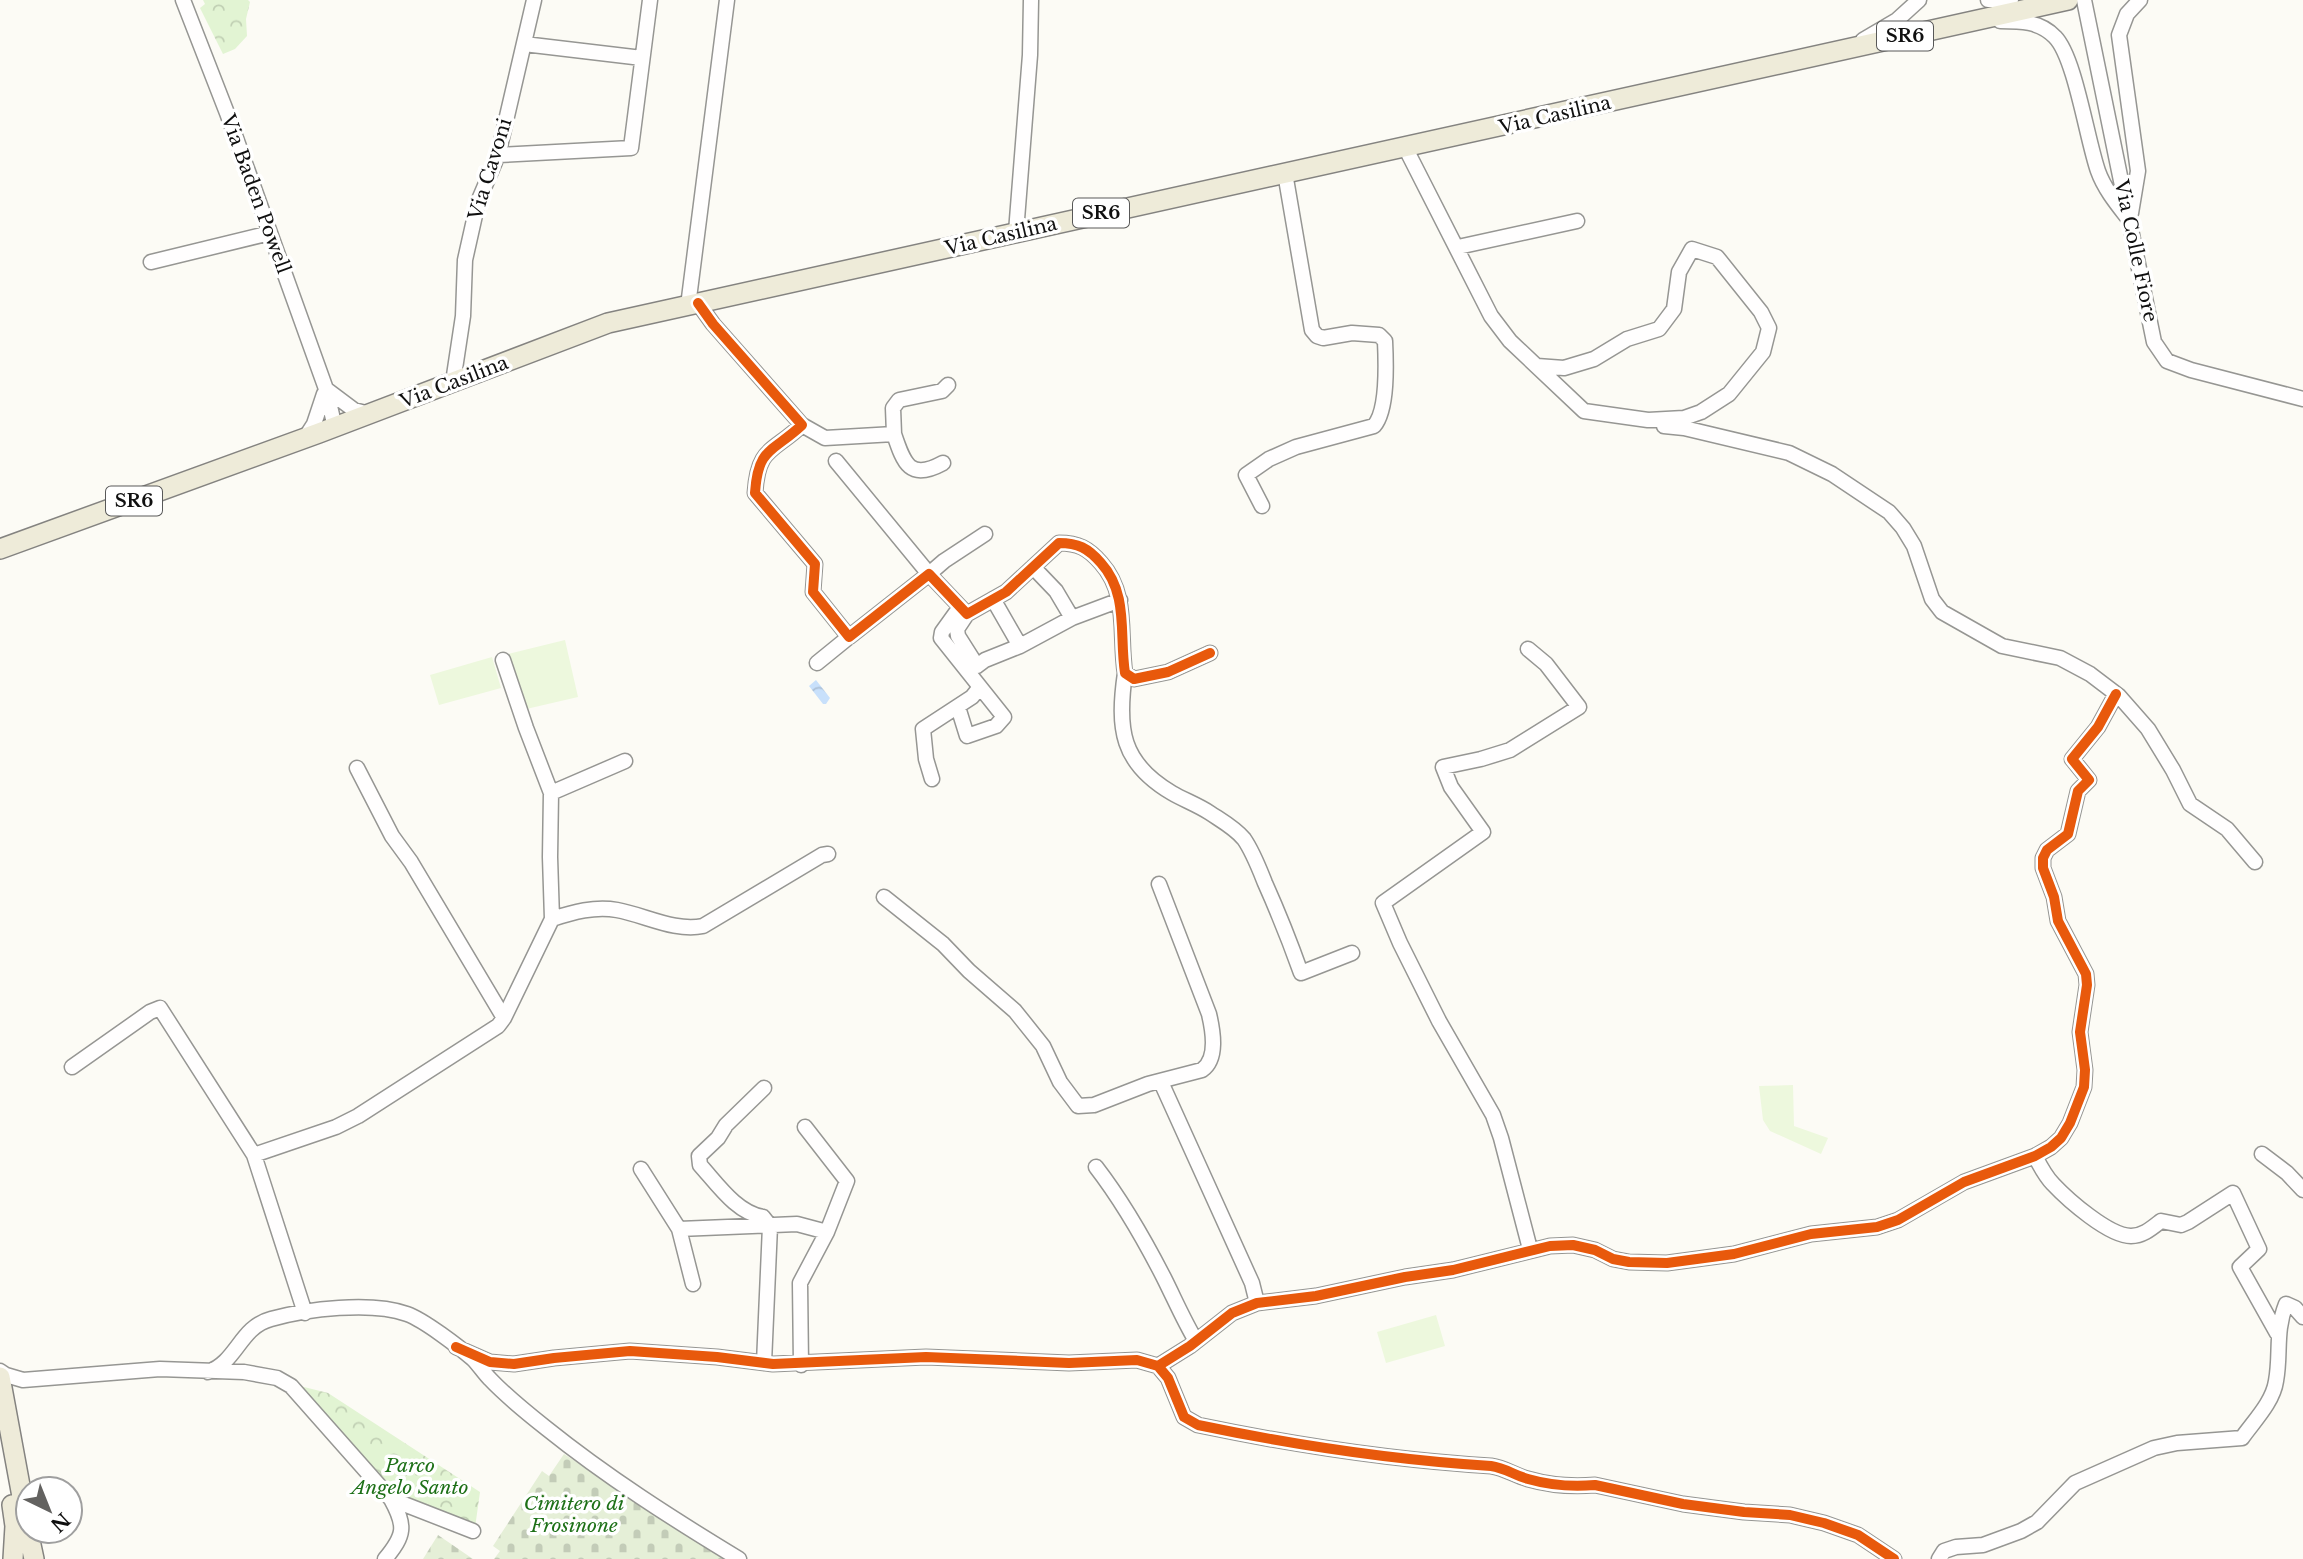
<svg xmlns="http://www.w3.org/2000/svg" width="2303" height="1559" font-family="'Libre Baskerville',serif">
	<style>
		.cemetery { fill: url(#cemetery-stones) }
		.park { fill: url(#park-crowns) }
		.pitch { fill: #edf8dd }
		.water { fill: url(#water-waves) }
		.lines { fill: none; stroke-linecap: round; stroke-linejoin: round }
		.minor-casing { stroke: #969693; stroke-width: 17 }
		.major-casing { stroke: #848380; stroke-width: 22 }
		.minor { stroke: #fffefe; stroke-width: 14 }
		.major { stroke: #eeebd9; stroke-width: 19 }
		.cycleway-casing { stroke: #fff; stroke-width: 15 }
		.cycleway { stroke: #e8590c; stroke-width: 10 }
		.labels { text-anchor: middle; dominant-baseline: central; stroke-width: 7; stroke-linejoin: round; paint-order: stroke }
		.shield { fill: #fff; stroke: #585858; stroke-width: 2 }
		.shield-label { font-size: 18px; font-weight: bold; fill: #101010 }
		.street-label { font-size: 19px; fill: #101010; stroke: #fff }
		.park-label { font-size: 19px; font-style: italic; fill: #1d7017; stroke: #fff }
	</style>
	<defs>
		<pattern id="cemetery-stones" width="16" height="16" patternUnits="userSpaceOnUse" patternTransform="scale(1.75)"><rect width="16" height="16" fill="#e5efd7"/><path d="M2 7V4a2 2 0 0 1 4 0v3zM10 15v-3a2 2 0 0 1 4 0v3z" fill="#c3ccb8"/></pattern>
		<pattern id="park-crowns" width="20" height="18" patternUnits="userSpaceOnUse" patternTransform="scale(1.75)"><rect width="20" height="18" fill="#e2f4d3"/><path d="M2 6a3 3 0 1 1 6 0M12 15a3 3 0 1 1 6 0" fill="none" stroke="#c1d0b4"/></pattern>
		<pattern id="water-waves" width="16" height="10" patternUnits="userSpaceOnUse" patternTransform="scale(1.75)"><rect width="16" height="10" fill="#c8e0fb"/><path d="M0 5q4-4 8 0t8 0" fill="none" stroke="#abbfd6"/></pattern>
	</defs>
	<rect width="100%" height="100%" fill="#fcfbf5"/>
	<path class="cemetery" d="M564,1454L727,1559H494L500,1551L493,1546L542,1471L549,1476Z
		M438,1535L473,1559H423Z"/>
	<path class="park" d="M203,0H248L250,2L246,19L247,36L235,49L223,54L200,8L205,4Z
		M296,1385L328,1393L480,1492L475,1528L392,1495Z"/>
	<path class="pitch" d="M565,640L578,697L522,710L508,654Z
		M492,657L501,688L439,705L430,675Z
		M1793,1085L1794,1126L1828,1138L1821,1154L1770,1131L1763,1120L1759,1086Z
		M1436,1315L1445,1346L1386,1363L1377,1332Z"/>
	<path class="water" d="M816,680L830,698L826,704H823L809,686Z"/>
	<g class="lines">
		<g class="minor-casing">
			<path id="minor" d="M183,0L227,113L326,389L333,419L340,425
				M1988,0H2011
				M2084,0L2154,342L2167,361L2191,370L2303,399
				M2000,21C2020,21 2040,21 2055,37C2075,57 2087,140 2098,171C2104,188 2116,203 2127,217
				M1863,40L1897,20L1919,0
				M524,44L642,58
				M1405,147L1491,316L1510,341L1584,411L1648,420L1684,418L1701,412L1729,394L1763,352L1769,328L1761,312L1717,257L1692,249L1679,272L1674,309L1659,329L1627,339L1594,359L1564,368L1537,366
				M498,155L631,148L650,0
				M2131,213L2138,171L2119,35L2127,14L2140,0
				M1016,232L1030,55L1031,0
				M1458,247L1577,221
				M151,262L270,233
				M698,303L713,324L802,425C772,453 758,447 755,493L815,564L813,592L849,637L929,574L967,614L1006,592L1059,543C1078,543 1088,548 1101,563C1129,594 1119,635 1125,673L1134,679L1168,672L1210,653
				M688,306L727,0
				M453,382L463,316L465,260L478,202L498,155L534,0
				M326,389L354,410L369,414
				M802,425L825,438L894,434C904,464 910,481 943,463
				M1664,426L1684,428L1789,453L1832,474L1889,512L1903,528L1914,546L1932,599L1942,612L2002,646L2060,658L2090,674L2119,696L2148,729L2173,770L2190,804L2227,829L2255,862
				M894,434L893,408L899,400L942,391L948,385
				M305,438L314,424L324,394
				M836,461L929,574L944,561L985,534
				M1262,506L1246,475L1269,459L1296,447L1374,426C1388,410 1386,362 1385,341L1379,335L1352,333L1323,338L1317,336L1312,330L1285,173
				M1033,567L1056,591L1072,618L1120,600
				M993,599L1020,646L1072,618
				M967,614L957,629L958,636L977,666L985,660L1020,646
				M1528,649L1546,664L1579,707L1510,750L1481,759L1443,767L1451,787L1483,832L1383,903L1400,943L1439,1021L1493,1115L1501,1138L1530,1249
				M503,660L526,728L551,793L625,761
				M817,663L849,637
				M1125,673C1117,729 1121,763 1172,793C1184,800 1198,805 1210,813C1222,821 1235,828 1244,839C1253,852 1259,868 1265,883C1278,912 1290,942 1301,973L1352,953
				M958,707L967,736L996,726L1004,717L941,638L942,632L960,607
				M357,768L392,836L411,862L504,1018
				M932,779L926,759L923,729L972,697L980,687
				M884,897L943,944L969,971L1015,1011L1043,1046L1060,1082L1078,1106L1094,1105L1148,1084L1202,1070C1218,1059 1213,1031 1209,1014L1159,884
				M552,919C573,912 595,906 617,910C645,915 675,932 703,926L822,855L828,854
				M72,1067L150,1012L160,1008L254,1155
				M1161,1082L1252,1283L1257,1303
				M764,1088L726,1125L718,1138L699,1156L700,1165C718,1185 737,1213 763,1217L770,1226L764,1363
				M805,1127L847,1181L827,1232
				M2262,1154L2287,1173L2303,1190
				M2035,1156C2040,1166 2045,1176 2053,1184C2068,1200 2109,1236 2131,1236C2143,1236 2152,1228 2161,1221L2181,1225L2188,1222L2233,1193L2259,1249L2240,1267L2277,1333
				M1096,1167C1123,1202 1144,1239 1164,1278C1175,1300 1184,1321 1196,1341
				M641,1169L679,1229L797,1224L827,1232L800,1283L801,1365
				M679,1229L693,1284
				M305,1313L254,1155L336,1127L358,1116L498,1026L504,1018L552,919L550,857L551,793
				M456,1347L490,1362L514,1364L554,1358L630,1351L717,1357L773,1364L926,1357L1069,1363L1137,1360L1158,1366L1168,1378L1184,1417L1198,1425C1294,1445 1392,1460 1491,1466C1505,1468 1514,1475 1528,1479C1549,1485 1572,1487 1595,1485L1683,1504L1744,1512L1790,1515L1824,1523L1858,1535L1894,1559
				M1158,1366L1190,1346L1232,1313L1257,1303L1316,1296L1405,1277L1453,1270L1550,1246L1573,1245L1595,1250L1613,1259L1629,1262L1667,1263L1734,1254L1811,1234L1877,1227L1898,1220L1964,1182L2035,1156L2051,1147L2061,1138L2070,1123L2084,1087L2085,1070L2080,1032L2087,985L2086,974L2058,921L2054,897L2043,868V858L2047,850L2068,834L2078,791L2089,780L2072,759L2098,727L2116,694
				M0,1371L6,1375L23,1380L160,1369L244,1372L277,1378L291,1386L391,1499C406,1526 405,1535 385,1559
				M208,1372C237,1362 240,1327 271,1319C307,1309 371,1301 407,1314C424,1320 459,1347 473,1359C479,1365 484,1373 490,1379C507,1397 527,1413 546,1428C607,1477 673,1519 739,1559
				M391,1499L473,1531
				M1939,1559L1944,1551L1956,1547L1983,1545L2021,1531L2037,1522L2075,1483L2154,1448L2177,1443L2242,1438C2254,1421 2273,1402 2276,1381C2281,1354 2275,1332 2286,1304L2295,1308L2303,1317"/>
		</g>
		<g class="major-casing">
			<path id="major" d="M0,549L319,433L608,323L2068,0
				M0,1377L28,1529
				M12,1505L15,1526L13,1559
				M28,1531L34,1559"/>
		</g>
		<use href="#minor" class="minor"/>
		<use href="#major" class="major"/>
		<g class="cycleway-casing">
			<path id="cycleway" d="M698,303L713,324L802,425C772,453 758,447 755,493L815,564L813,592L849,637L929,574L967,614L1006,592L1059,543C1078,543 1088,548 1101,563C1129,594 1119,635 1125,673L1134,679L1168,672L1210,653
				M456,1347L490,1362L514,1364L554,1358L630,1351L717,1357L773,1364L926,1357L1069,1363L1137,1360L1158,1366L1168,1378L1184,1417L1198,1425C1294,1445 1392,1460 1491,1466C1505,1468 1514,1475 1528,1479C1549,1485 1572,1487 1595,1485L1683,1504L1744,1512L1790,1515L1824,1523L1858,1535L1894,1559
				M1158,1366L1190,1346L1232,1313L1257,1303L1316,1296L1405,1277L1453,1270L1550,1246L1573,1245L1595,1250L1613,1259L1629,1262L1667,1263L1734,1254L1811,1234L1877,1227L1898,1220L1964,1182L2035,1156L2051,1147L2061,1138L2070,1123L2084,1087L2085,1070L2080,1032L2087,985L2086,974L2058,921L2054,897L2043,868V858L2047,850L2068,834L2078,791L2089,780L2072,759L2098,727L2116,694"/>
		</g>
		<use href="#cycleway" class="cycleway"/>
	</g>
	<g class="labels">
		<g class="shield">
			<rect x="1877" y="21.5" width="56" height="29" rx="5"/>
			<rect x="1073" y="198.5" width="56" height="29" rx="5"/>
			<rect x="106" y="486.5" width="56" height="29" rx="5"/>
		</g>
		<g class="shield-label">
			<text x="1905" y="36">SR6</text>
			<text x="1101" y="213">SR6</text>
			<text x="134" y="501">SR6</text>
		</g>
		<g class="street-label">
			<text transform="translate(1555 115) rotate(-13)">Via Casilina</text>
			<text transform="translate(490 169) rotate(-73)">Via Cavoni</text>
			<text transform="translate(256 194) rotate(70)">Via Baden Powell</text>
			<text transform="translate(1001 236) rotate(-13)">Via Casilina</text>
			<text transform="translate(2136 251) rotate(78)">Via Colle Fiore</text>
			<text transform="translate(454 382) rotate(-21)">Via Casilina</text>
		</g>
		<g class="park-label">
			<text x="410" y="1465">Parco<tspan x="410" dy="22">Angelo Santo</tspan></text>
			<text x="574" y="1503">Cimitero di<tspan x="574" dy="22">Frosinone</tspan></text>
		</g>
	</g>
	<g transform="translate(49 1510) rotate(137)"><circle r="33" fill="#ffffff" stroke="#9f9f9f" stroke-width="2"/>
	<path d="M0-5L12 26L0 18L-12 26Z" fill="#636260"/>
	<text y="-10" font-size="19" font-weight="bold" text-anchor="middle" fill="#101010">N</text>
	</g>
</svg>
